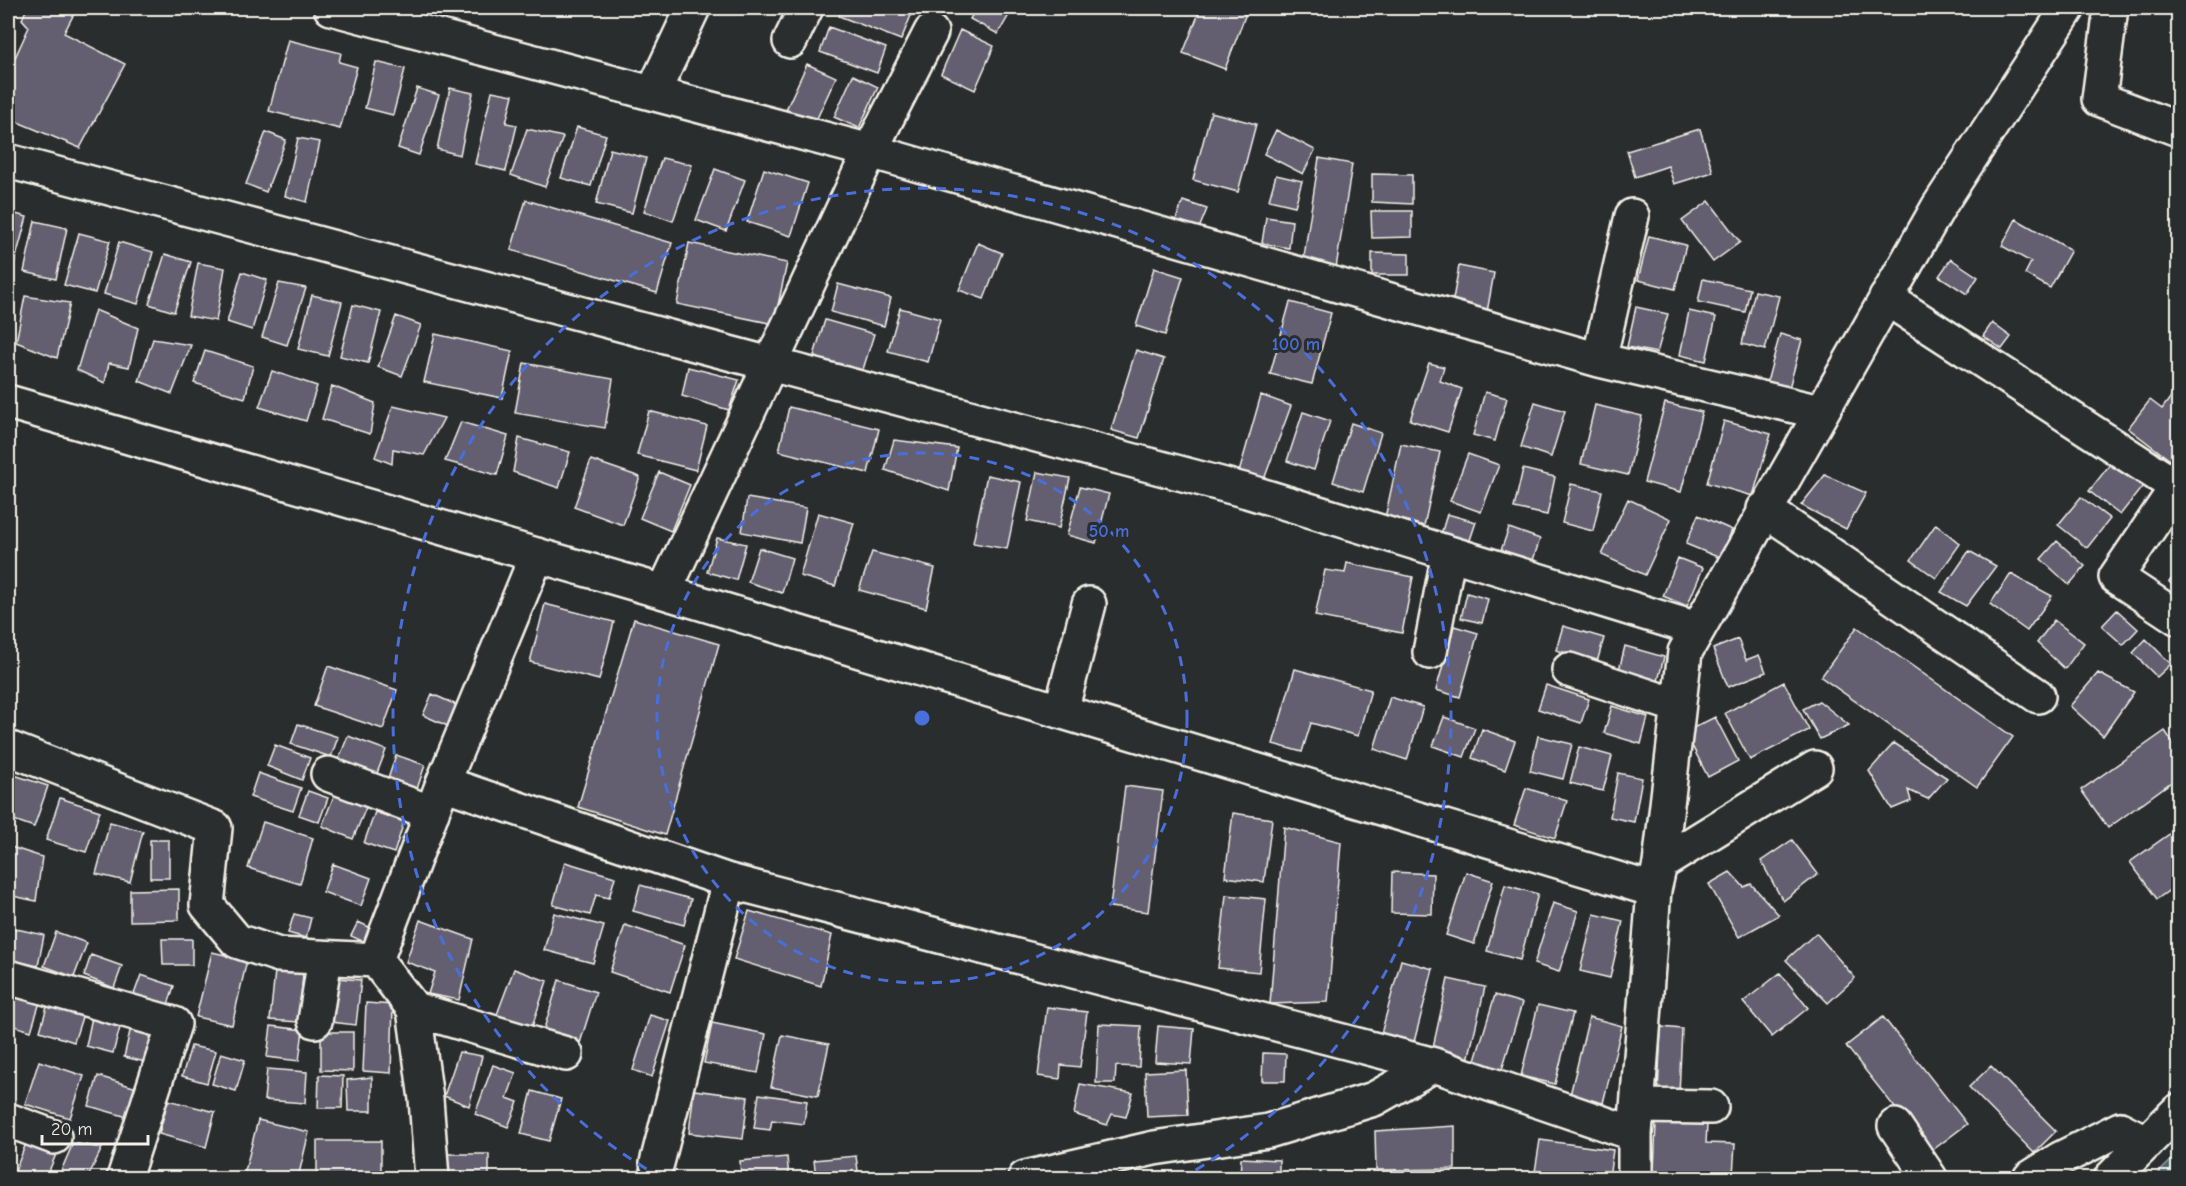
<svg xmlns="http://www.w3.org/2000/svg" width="2186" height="1186" font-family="'Comic Neue',sans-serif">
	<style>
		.water { fill: url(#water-ripples); stroke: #8f9ea1; stroke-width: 1.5 }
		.building { fill: #635e70; stroke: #f4f1e8; stroke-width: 1.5 }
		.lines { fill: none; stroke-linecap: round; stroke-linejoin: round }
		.minor-casing { stroke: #f4f1e8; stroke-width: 38 }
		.minor { stroke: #2a2d2e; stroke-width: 33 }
		.ring { fill: none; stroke: #486fdb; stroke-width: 3; stroke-dasharray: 10 8 }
		.centre { fill: #486fdb; stroke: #2a2d2e; stroke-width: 3 }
		.ring-label { font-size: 18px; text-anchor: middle; font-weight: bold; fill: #486fdb; stroke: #2a2d2e; stroke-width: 6; stroke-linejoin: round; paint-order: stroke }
	</style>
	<defs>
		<pattern id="water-ripples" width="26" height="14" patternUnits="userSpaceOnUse" patternTransform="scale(1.5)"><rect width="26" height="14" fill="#4c6671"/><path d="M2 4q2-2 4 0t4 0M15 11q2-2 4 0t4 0" fill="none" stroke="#667c85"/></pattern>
	</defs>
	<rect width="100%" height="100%" fill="#2a2d2e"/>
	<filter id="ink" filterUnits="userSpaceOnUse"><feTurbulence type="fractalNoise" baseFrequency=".0167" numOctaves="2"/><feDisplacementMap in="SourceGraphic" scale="12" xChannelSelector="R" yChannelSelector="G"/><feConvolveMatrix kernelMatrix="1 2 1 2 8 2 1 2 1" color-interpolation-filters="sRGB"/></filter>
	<g filter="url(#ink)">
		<path class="water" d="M2178,1154V1178H2153Z"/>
		<path class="building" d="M27,8H77L64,33L125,64L80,148L8,118V73L29,27L22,19Z
			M842,8H914L901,40L839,16Z
			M976,8H1013L998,34L970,19Z
			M1201,8H1248L1225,69L1183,53Z
			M829,27L886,48L877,73L820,52Z
			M960,30L994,46L975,90L941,74Z
			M288,40L341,53L339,62L357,67L340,129L269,111Z
			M376,62L405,69L393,115L365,108Z
			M807,64L836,77L813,127L784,114Z
			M853,75L878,87L859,128L834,117Z
			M417,88L439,95L419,155L398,148Z
			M450,88L473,93L460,155L437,149Z
			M492,91L513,95L506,123L517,125L506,171L475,164Z
			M1211,112L1256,124L1238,192L1193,180Z
			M577,127L606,135L591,186L561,178Z
			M527,129L563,137L545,187L511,175Z
			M1700,129L1713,172L1674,184L1668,166L1635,177L1627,151Z
			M1276,130L1315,150L1303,174L1264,154Z
			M266,132L286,140L266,192L246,184Z
			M298,138L320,142L307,202L285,196Z
			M610,149L646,158L632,213L596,204Z
			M662,158L692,165L673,221L644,211Z
			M1319,158L1352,164L1336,268L1303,263Z
			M715,169L745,180L726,231L696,220Z
			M764,169L808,183L791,236L747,222Z
			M1372,174L1412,175V204L1372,202Z
			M1276,175L1302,181L1295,206L1269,200Z
			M526,200L672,243L657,293L511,250Z
			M1183,201L1207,209L1196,236L1173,227Z
			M1709,201L1740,242L1713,262L1682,221Z
			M1371,211H1412V237L1372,238Z
			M8,212L27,217L13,268L8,267Z
			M1266,217L1292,221L1289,248L1262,243Z
			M2016,219L2071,250L2050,288L2025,274L2031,262L2002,246Z
			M35,221L67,228L56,279L24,272Z
			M79,233L110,241L95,293L64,285Z
			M1649,236L1686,245L1675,289L1638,280Z
			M119,242L153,252L138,304L104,294Z
			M689,243L787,263L774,324L677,304Z
			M978,243L1002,253L984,299L959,290Z
			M1372,253L1409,254V275H1372Z
			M165,254L191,262L174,312L149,304Z
			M1951,259L1978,277L1967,294L1939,276Z
			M198,263L225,268L216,321L188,316Z
			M1459,266L1494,273L1487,312L1452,305Z
			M1154,268L1183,277L1165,335L1136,326Z
			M242,272L267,280L252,330L227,322Z
			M1703,279L1750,289L1745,312L1698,302Z
			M279,283L306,288L287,345L262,337Z
			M838,284L891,298L884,326L831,312Z
			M1755,291L1779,296L1765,350L1742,344Z
			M312,295L342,302L328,356L298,349Z
			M25,296L70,303L57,358L16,342Z
			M1290,302L1331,313L1312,384L1270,374Z
			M353,305L381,312L368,363L340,356Z
			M1636,307L1668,314L1657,353L1627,347Z
			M900,308L940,319L928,362L888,351Z
			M95,310L138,328L129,367L109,363L105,383L77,370Z
			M1689,311L1716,317L1706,361L1680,355Z
			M396,316L421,325L402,376L378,367Z
			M825,320L874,334L861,376L812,362Z
			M1992,323L2011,337L2002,349L1983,336Z
			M435,334L512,351L502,398L424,382Z
			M1780,334L1802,340L1789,388L1767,382Z
			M153,339L191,345L172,394L139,381Z
			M1136,350L1164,359L1139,438L1111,430Z
			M205,351L253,366L245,398L194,383Z
			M524,363L613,379L605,428L515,413Z
			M1429,363L1444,367L1440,381L1462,389L1448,432L1410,420Z
			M688,367L739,380L729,410L682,396Z
			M272,371L317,386L306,421L259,407Z
			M332,386L375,403L370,434L322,419Z
			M2178,387V457L2174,463L2128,428L2150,400L2162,409Z
			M1485,392L1507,398L1495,441L1473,435Z
			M1261,395L1291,406L1262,485L1238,476Z
			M1535,402L1565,411L1551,457L1521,447Z
			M1665,403L1702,412L1681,492L1644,482Z
			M1595,405L1642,416L1628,475L1581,464Z
			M393,406L444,418L424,455L393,449L392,464L375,457Z
			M789,407L879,429L868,473L779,451Z
			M649,411L707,426L696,470L637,455Z
			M1303,412L1330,421L1314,470L1287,461Z
			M1724,421L1771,434L1753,496L1707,483Z
			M461,422L508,436L497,475L445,461Z
			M1351,423L1381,433L1363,492L1333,482Z
			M519,438L570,452L559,488L513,472Z
			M894,440L957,448L949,491L885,470Z
			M1401,444L1440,452L1424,526L1385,518Z
			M1468,454L1499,465L1481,512L1450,501Z
			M2115,458L2146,482L2120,515L2089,491Z
			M591,460L640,477L623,525L574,507Z
			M1523,469L1555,477L1547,515L1514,508Z
			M659,472L690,485L671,531L640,518Z
			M1037,472L1070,478L1059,528L1027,521Z
			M987,475L1021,482L1007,549L973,543Z
			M1825,475L1866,493L1846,529L1801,505Z
			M1571,484L1602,491L1593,531L1562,523Z
			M1080,487L1109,494L1096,543L1067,535Z
			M2081,497L2110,519L2087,548L2058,525Z
			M747,498L806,508L800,543L742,532Z
			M1628,499L1671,519L1645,575L1602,555Z
			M818,513L854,523L835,586L800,576Z
			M1447,514L1476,522L1468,546L1440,538Z
			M1698,515L1732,530L1720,558L1686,544Z
			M1936,524L1960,544L1936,578L1911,560Z
			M1509,528L1540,539L1531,566L1499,556Z
			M717,538L746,544L736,580L707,572Z
			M2057,541L2085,566L2069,585L2041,559Z
			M759,548L792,558L782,593L748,582Z
			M1969,551L1996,566L1966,606L1941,592Z
			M872,552L935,568L926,608L859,590Z
			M1678,558L1703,568L1687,606L1663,596Z
			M1347,563L1413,577L1402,633L1315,616L1325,570L1345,573Z
			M2178,571V589L2169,582Z
			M2011,574L2052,596L2027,631L1990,604Z
			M1467,593L1488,599L1482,623L1461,618Z
			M545,604L614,622L599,680L530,662Z
			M2117,610L2138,629L2123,645L2102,626Z
			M634,619L719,644L665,835L578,807Z
			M2054,620L2084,643L2065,669L2037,643Z
			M1454,626L1478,633L1460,697L1436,690Z
			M1563,626L1604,638L1597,662L1556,650Z
			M1857,627L2013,737L1977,787L1821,677Z
			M1738,639L1746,660L1759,655L1766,672L1728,687L1713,649Z
			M2146,639L2171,664L2157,677L2133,653Z
			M1625,646L1664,657L1658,681L1619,670Z
			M328,666L397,690L383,729L314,706Z
			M1295,669L1371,690L1358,736L1311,723L1302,752L1273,744Z
			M2098,673L2134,692L2103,736L2070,706Z
			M1784,682L1809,730L1750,760L1725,713Z
			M1546,685L1589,699L1581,723L1538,709Z
			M432,694L461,707L452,728L423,715Z
			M1390,697L1423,707L1407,760L1374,749Z
			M1819,701L1849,725L1820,739L1803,709Z
			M1612,706L1648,717L1641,744L1604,733Z
			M1444,717L1475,728L1464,757L1433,746Z
			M1715,717L1738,761L1708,777L1685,732Z
			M298,724L338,737L331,757L291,744Z
			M1482,729L1515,741L1505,770L1472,758Z
			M2165,731L2178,750V777L2108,828L2081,790Z
			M348,736L386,750L374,781L336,766Z
			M1538,736L1572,744L1563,779L1530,771Z
			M1894,743L1947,778L1928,799L1908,790L1911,801L1892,809L1869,771Z
			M275,745L310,758L302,780L267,766Z
			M1579,747L1612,756L1603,791L1570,783Z
			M396,755L425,765L415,795L386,785Z
			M8,773L48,786L34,827L8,818Z
			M258,773L301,788L293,811L250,797Z
			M1618,773L1642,778L1634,822L1610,817Z
			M1125,786L1163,791L1148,912L1110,907Z
			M1526,788L1567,801L1555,838L1514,825Z
			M308,791L328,798L319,822L299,815Z
			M335,793L367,805L353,839L322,826Z
			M60,798L100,811L86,852L46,840Z
			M375,812L404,822L394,853L364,843Z
			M1233,813L1272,819L1264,882L1225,877Z
			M110,822L143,831L130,882L96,874Z
			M263,822L313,838L300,884L248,868Z
			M1284,827L1341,842L1328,1002L1270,1004Z
			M2178,828V884L2157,899L2130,862Z
			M150,840H169V878H150Z
			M1792,840L1818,874L1783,901L1761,861Z
			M8,846L42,857L36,901L8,895Z
			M565,862L615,877L609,898L596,895L590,915L553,905Z
			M333,864L371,878L361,906L323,892Z
			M1392,872L1433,874L1432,914L1391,913Z
			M1466,872L1493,881L1474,944L1446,935Z
			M1730,872L1744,887L1751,884L1779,915L1739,937L1709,884Z
			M640,885L691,899L684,925L633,911Z
			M1505,885L1538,894L1520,960L1487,951Z
			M179,889V920L130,921V890Z
			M1226,895L1266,899L1259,972L1218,968Z
			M1553,903L1578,911L1559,972L1534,964Z
			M749,911L832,935L821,986L734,959Z
			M554,913L604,926L593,963L544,950Z
			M294,914L311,918L306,938L288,933Z
			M1594,914L1623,921L1610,978L1580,971Z
			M420,920L473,939L459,1000L428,994L435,972L406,962Z
			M358,922L378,931L371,945L351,936Z
			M625,925L685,945L670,992L610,972Z
			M12,928L44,935L38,966L8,959Z
			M56,932L87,943L74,977L44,966Z
			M1816,933L1855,978L1828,1003L1786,960Z
			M162,939H192V965H163Z
			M212,952L247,960L232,1025L196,1017Z
			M91,955L122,966L114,988L84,976Z
			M1401,960L1433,969L1414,1042L1381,1034Z
			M514,969L547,981L532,1027L496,1017Z
			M275,971L303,973L299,1022L270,1020Z
			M1780,973L1808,1008L1772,1037L1743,1002Z
			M141,975L174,986L167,1008L133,997Z
			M336,978L361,980L356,1025L331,1022Z
			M1448,979L1485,987L1468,1060L1432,1052Z
			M559,980L596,992L580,1043L543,1032Z
			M9,993L40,1002L31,1031L8,1024Z
			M1495,995L1522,1003L1501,1073L1474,1064Z
			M48,1003L83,1014L74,1042L40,1031Z
			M366,1003L393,1005L391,1073L363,1071Z
			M1538,1005L1573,1013L1555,1084L1521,1076Z
			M1047,1007L1087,1012L1080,1067L1061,1065L1060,1079L1038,1076Z
			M650,1015L670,1021L652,1077L633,1070Z
			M92,1017L121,1024L113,1053L86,1046Z
			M1589,1017L1622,1026L1603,1103L1570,1095Z
			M1883,1017L1967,1124L1930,1152L1846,1046Z
			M712,1023L766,1034L758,1073L704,1063Z
			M1099,1024L1141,1026L1139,1067L1116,1066L1115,1083H1096Z
			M271,1026L303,1030L299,1061L267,1057Z
			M1158,1026L1194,1029L1191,1064L1155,1062Z
			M131,1027L157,1034L150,1063L124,1057Z
			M1661,1027L1682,1029L1679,1094L1658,1093Z
			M321,1032H353V1071L321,1070Z
			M782,1035L829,1044L818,1096L771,1087Z
			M191,1046L216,1051L207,1083L182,1076Z
			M459,1052L482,1056L469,1106L444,1096Z
			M221,1053L245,1060L236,1091L212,1084Z
			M1263,1053L1286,1054L1285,1081H1262Z
			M39,1061L84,1076L70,1118L25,1104Z
			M493,1065L516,1073L507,1098L518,1102L508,1127L475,1114Z
			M1991,1066L2056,1131L2034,1153L1969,1087Z
			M267,1069L307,1072L305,1103L264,1100Z
			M1186,1070L1188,1115L1147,1117L1145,1072Z
			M319,1075L343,1076L342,1108H318Z
			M98,1076L140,1089L131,1118L89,1106Z
			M372,1077V1111H348L347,1080Z
			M1080,1084L1133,1093L1126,1117L1112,1114L1107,1125L1074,1114Z
			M694,1090L748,1097L743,1139L689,1133Z
			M532,1091L561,1099L549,1141L521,1134Z
			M759,1094L807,1101L804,1124L772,1120L770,1130L754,1128Z
			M168,1100L215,1112L206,1147L159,1134Z
			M258,1120L309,1132L298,1178H257L244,1175Z
			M1656,1123L1707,1125L1706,1143L1735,1144L1733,1175L1654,1172Z
			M1455,1126V1169L1376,1170L1375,1131Z
			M1540,1140L1613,1150L1609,1178H1534Z
			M27,1141L57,1152L46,1178H33L15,1171Z
			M317,1141H381V1178H317Z
			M73,1143L102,1148L89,1175L97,1178H58Z
			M446,1154H489V1178H446Z
			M856,1156L859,1178H816L814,1160Z
			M787,1157L789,1178H741L740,1161Z
			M1241,1158L1279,1160V1178H1240Z
			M1191,1175V1178H1123V1176Z"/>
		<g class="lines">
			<g class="minor-casing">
				<path id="minor" d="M331,8L870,151L1599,360L1820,412
					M2111,8L2099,99L2178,129
					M790,41L806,8
					M653,93L693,8
					M8,161L1247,491L1697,629
					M1886,298L2177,487L2116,577L2178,618
					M1599,360L1632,216
					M8,402L664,592L1654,890
					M1764,509L2038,696
					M537,555L443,783L729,881L1434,1065L1635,1134
					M664,592L870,151L931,32
					M1430,652L1449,553
					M1569,670L1678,706
					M1061,711L1089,604
					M8,748L215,828L207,905L237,941L279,955L376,960L414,1009L426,1099L432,1178
					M328,774L432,813
					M1660,864L1815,768
					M376,960L443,783
					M8,977L174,1024L124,1178
					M414,1009L566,1054
					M315,1021L325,958
					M1638,1106L1711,1107
					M8,1120L54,1137
					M1895,1126L1930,1178
					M657,1163L729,881
					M1025,1178L1154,1148L1268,1131L1374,1099L1434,1065
					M1635,1178V1134L1654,890L1660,864L1685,652L1939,206L2068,8
					M2030,1178L2060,1159L2120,1129L2147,1143
					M2111,1178L2178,1111"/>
			</g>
			<use href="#minor" class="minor"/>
		</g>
	</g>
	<g class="ring">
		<circle cx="922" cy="718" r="265"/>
		<path d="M662 1178A529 529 0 1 1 1182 1178"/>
	</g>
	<circle cx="922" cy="718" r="9" class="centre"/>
	<g class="ring-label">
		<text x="1296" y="350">100 m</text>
		<text x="1109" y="537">50 m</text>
	</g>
	<rect width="2186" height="1186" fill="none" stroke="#2a2d2e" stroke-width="30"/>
	<rect x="15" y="15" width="2156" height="1156" fill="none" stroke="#f4f1e8" stroke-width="2" filter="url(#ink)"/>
	<path d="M42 1135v9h106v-9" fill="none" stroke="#f4f1e8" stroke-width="3"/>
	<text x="51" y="1135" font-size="18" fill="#f4f1e8" stroke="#2a2d2e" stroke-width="4.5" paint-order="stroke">20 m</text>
</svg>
